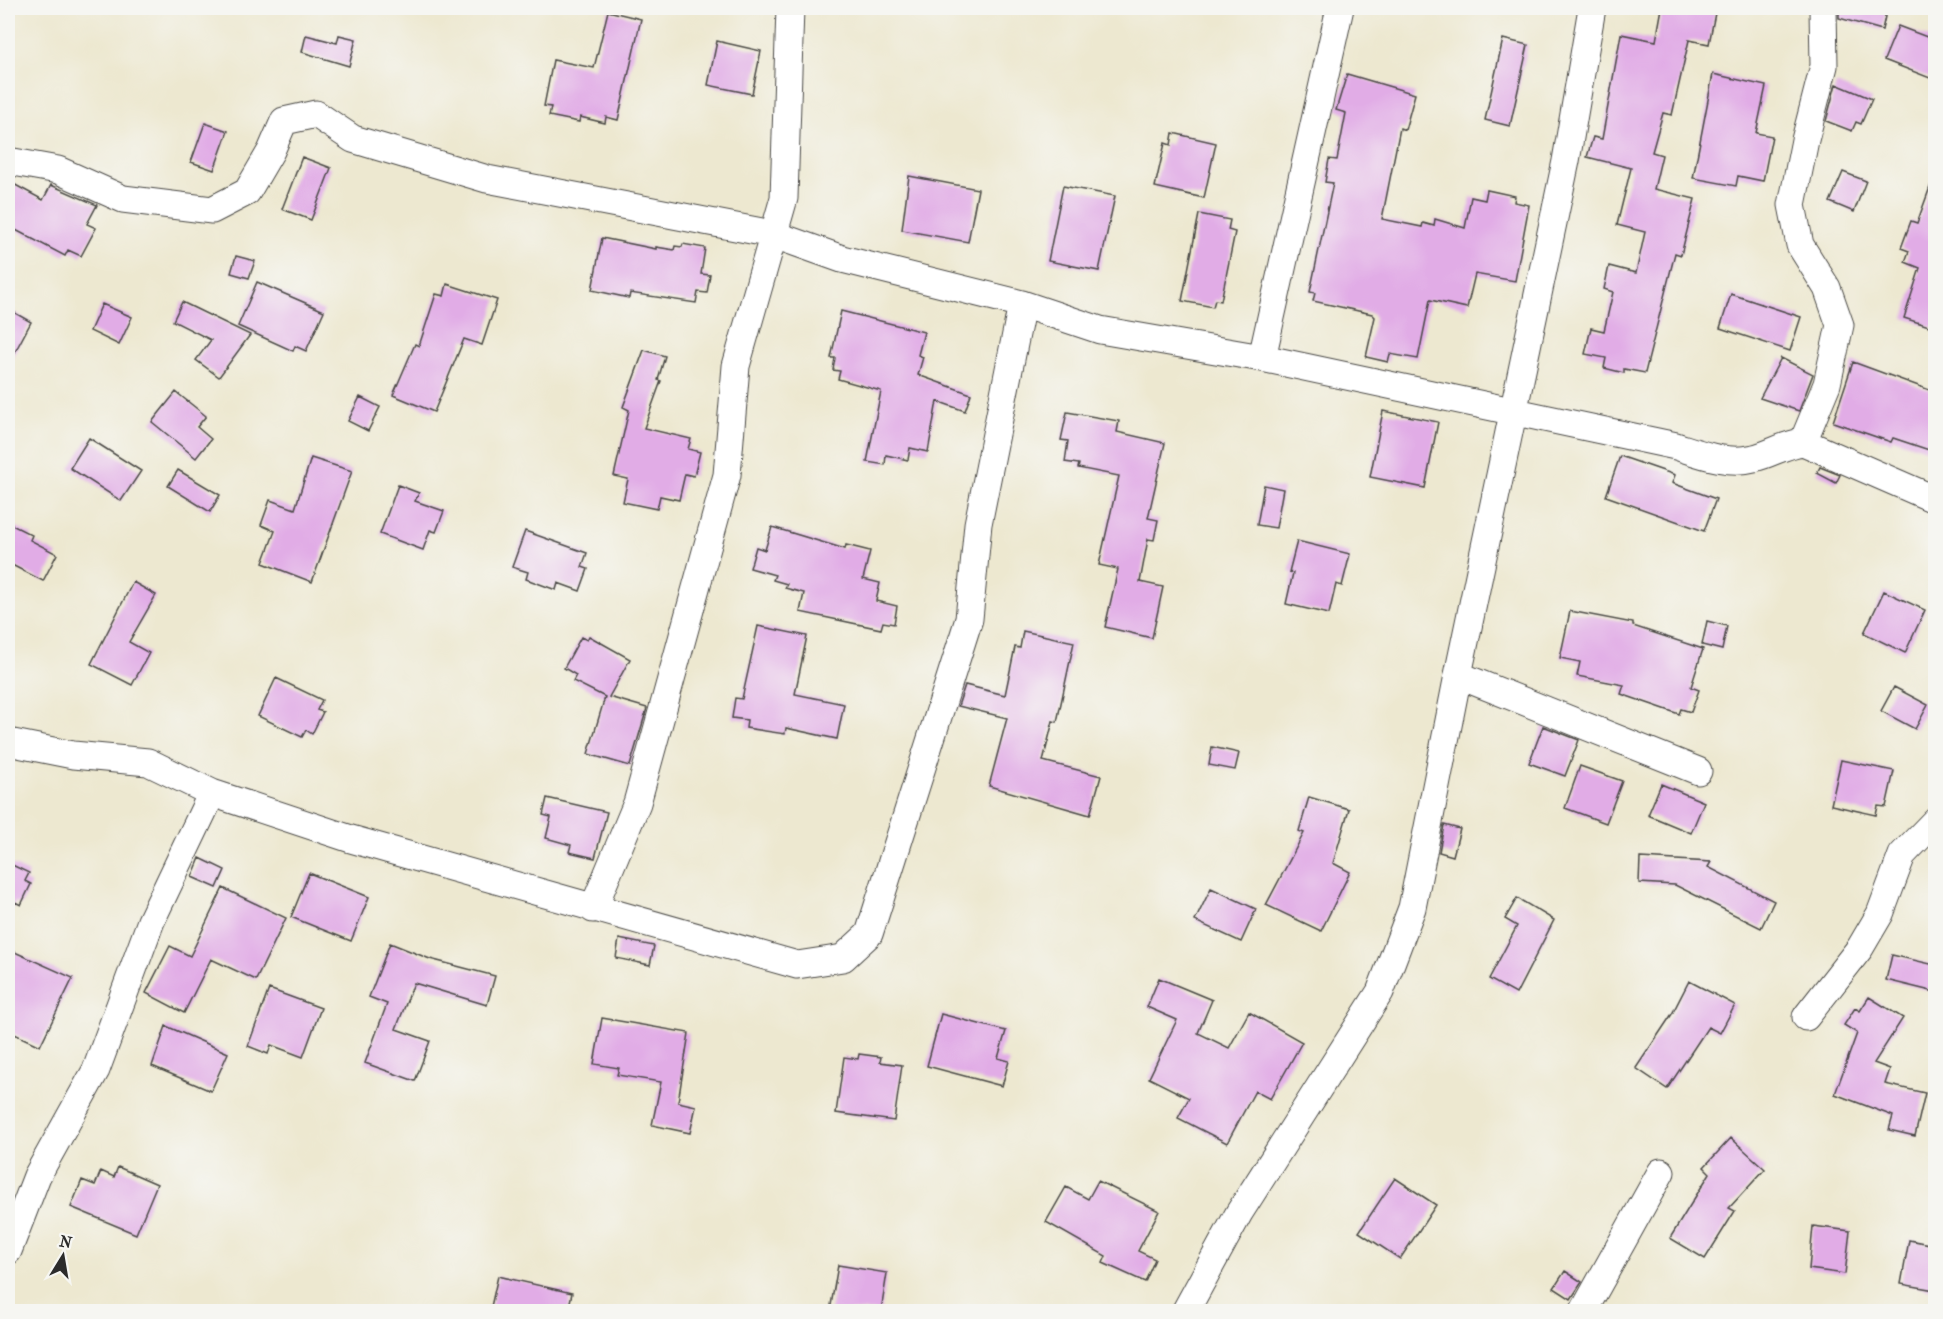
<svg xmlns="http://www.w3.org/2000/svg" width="1943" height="1319" font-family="'IM FELL French Canon',serif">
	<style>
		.building { fill: #e1ace6 }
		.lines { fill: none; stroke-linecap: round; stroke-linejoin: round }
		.minor-casing { stroke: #484744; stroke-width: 29 }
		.minor { stroke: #fff; stroke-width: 27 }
	</style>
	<rect width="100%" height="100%" fill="#f6f6f2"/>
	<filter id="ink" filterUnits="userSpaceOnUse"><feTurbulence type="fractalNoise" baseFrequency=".0167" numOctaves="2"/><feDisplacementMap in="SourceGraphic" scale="12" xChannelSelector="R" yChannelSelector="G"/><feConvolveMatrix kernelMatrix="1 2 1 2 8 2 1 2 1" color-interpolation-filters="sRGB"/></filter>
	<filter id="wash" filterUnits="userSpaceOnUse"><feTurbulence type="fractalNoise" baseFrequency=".008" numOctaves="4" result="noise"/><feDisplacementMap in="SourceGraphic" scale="24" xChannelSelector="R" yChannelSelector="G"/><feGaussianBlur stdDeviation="1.35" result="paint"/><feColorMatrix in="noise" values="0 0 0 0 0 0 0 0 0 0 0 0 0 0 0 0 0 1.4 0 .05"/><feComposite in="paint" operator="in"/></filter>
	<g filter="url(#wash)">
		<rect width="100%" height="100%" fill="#ede8d0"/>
		<g id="blocks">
			<path class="building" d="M1662,8H1716L1709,44L1689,40L1672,115L1663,113L1652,152L1662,155L1654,189L1695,199L1681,255L1675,253L1645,373L1624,369V373L1604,368L1606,358L1585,354L1591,328L1604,331L1613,292L1604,289L1609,266L1636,273L1645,232L1617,225L1631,168L1587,157L1593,137L1602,139L1621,34L1656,41Z
				M1839,8H1870L1886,12L1882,30L1839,18Z
				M608,11L641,19L618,120L606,117L605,123L580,117L579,122L549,116L551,107L544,106L553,60L594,68Z
				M1898,26L1935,40V80L1884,60Z
				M306,35L337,43L339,35L356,39L349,66L302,52Z
				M1503,39L1528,45L1510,126L1485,120Z
				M717,41L761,51L752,94L708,85Z
				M1347,74L1415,94L1405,130L1400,128L1382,219L1422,227L1423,223L1434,226L1435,219L1465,228L1471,197L1485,200L1487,190L1515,196L1514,202L1529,205L1515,281L1475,274L1467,308L1430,300L1418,359L1390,354L1388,362L1366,357L1375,317L1372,314L1313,301L1315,293L1310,292L1333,183L1325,182L1329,159L1337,160L1346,113L1336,110Z
				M1713,74L1766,86L1756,133L1772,136L1763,181L1738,176L1736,186L1693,178Z
				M1836,84L1872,99L1861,124L1856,122L1852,131L1826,121Z
				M205,123L228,131L214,170L191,162Z
				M1173,133L1216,143L1204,198L1155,187L1165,143L1171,145Z
				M302,157L331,168L311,220L282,209Z
				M1843,172L1866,181L1854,212L1830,202Z
				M909,176L978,189L968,242L902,230Z
				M1933,179H1935V328L1904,318L1920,268L1905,262L1909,251L1901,248L1911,221L1917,223Z
				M8,181L43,200L51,185L97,205L87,224L96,228L81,256L68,250L65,256L8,226Z
				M1063,186L1115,196L1099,271L1048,261Z
				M1199,214L1230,220L1228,230L1235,232L1221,301L1215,300L1213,307L1182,301Z
				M602,238L656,249V247L674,250L675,246L682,247L683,244L705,248L701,274L710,275L707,293L698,292L696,303L630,293L629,298L592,290Z
				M236,256L255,261L249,278L231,273Z
				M257,282L324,311L306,351L295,346L293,351L238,326Z
				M447,284L497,300L482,345L464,339L434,412L393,395L415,344L419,346L436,294L444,296Z
				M1731,294L1801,317L1790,351L1720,328Z
				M182,302L250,335L219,377L196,360L211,340L173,321Z
				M102,304L132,317L119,345L90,331Z
				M8,309L31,322L8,365Z
				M841,311L924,332L918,355L923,357L918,375L971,394L965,411L937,401L928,452L910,448L908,460L886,455L885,465L867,462L881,391L838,379L840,371L833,370L835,358H831Z
				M644,350L665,356L658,380L661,381L644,428L691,439L688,449L700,452L694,476L685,474L679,500L660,496L657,509L623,502L628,479L614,476L629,410L623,407Z
				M1781,358L1813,374L1799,411L1760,398Z
				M1853,362L1935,392V452L1893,438L1891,442L1833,422Z
				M176,392L206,416L197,427L211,439L196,458L152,422Z
				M360,397L380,407L368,431L348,421Z
				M1383,411L1438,422L1425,488L1370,477Z
				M1067,412L1119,421L1117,432L1165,443L1148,518L1158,520L1154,540L1148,539L1140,582L1163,587L1152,638L1105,627L1118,569L1099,565L1119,476L1078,468L1079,464L1065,462L1068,441L1061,440Z
				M89,438L141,471L121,501L70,468Z
				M1620,456L1675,475L1672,483L1716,499L1704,531L1606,496Z
				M311,458L352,471L312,582L263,563L275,531L261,525L270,500L295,509Z
				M1820,467L1840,475L1836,483L1817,473Z
				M178,470L220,495L210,512L168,486Z
				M398,485L419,493L415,501L444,511L436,532L430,530L423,550L380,534Z
				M1264,485L1283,489L1276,528L1257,525Z
				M8,523L32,535L30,540L57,554L43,581L8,563Z
				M772,527L845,549L846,545L870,551L863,579L880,583L876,601L897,606L894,624L883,622L881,629L800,612L804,593L785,588L787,584L773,580L775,575L750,568L756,547L765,550Z
				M525,531L587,553L582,567L588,569L580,591L558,583L556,590L526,579L528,572L512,567Z
				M1297,541L1350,554L1342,586L1336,584L1329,614L1286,604L1293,573L1289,572Z
				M133,582L156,595L129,642L149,653L132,685L91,664Z
				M1884,591L1925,610L1905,653L1864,633Z
				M1570,611L1633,623V626L1703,649L1691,687L1699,690L1691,712L1681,709L1679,714L1621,694L1624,685L1577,676L1580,662L1560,658Z
				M1707,621L1727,626L1722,650L1702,645Z
				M758,626L807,636L795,694L844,704L837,739L786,728L785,734L746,728L747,720L732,718L735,698L742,699Z
				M1023,631L1074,642L1057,722L1053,721L1043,761L1101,776L1090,815L989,786L1007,718L958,706L965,685L1005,695L1015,647L1020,648Z
				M589,636L630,659L609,697L647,708L630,766L588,754L605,697L573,681L576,675L564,668L581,637L587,640Z
				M276,678L322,700L317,710L323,712L312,734L306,730L302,737L258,716Z
				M1894,687L1928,705L1915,729L1881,711Z
				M1543,726L1579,740L1565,776L1529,763Z
				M1212,747L1239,753L1235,770L1209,765Z
				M1841,760L1894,771L1886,807L1878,806L1876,815L1831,805Z
				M1580,766L1622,781L1606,823L1565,808Z
				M1661,784L1704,802L1691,833L1648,815Z
				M1309,797L1349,809L1333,863L1350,872L1321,931L1266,905L1304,833L1299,831Z
				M547,798L607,812L595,858L569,852L571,845L546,838L551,817L543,815Z
				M1444,825L1460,829L1453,856L1439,852Z
				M200,858L225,870L217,888L192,877Z
				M1640,858L1711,862L1708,867L1774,901L1761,928L1675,885L1639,883Z
				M8,863L29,873L25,881L31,884L21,905L15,902L8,917Z
				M309,873L369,897L351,941L291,917Z
				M223,888L286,918L256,980L211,959L184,1013L146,993L170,946L190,956Z
				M1211,888L1256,909L1241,942L1195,921Z
				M1517,898L1554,920L1516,994L1489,979L1517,926L1505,919Z
				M619,939L654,946L650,965L616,958Z
				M390,943L430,959L495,976L487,1005L414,983L396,1029L430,1041L415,1081L365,1063L387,1004L369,997Z
				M8,949L73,978L40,1046L8,1031Z
				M1892,955L1935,965V992L1886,980Z
				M1159,978L1212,1000L1198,1033L1229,1048L1249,1012L1302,1042L1270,1099L1255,1091L1227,1143L1178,1118L1189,1098L1149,1078L1177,1020L1147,1007Z
				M1689,981L1735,1005L1720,1033L1708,1027L1667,1089L1636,1068L1672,1014Z
				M269,989L321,1008L303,1057L271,1045L268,1054L248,1046Z
				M1869,997L1903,1018L1874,1063L1890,1069L1885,1084L1925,1093L1915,1136L1889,1130L1893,1116L1835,1094L1857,1033L1844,1025L1855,1008L1860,1011Z
				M941,1014L1006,1031L998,1058L1009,1061L1002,1086L927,1066Z
				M602,1018L689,1033L678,1102L696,1106L690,1133L652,1125L661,1082L617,1075L619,1068L594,1064Z
				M166,1026L228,1053L211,1091L152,1066Z
				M859,1054L881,1057L880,1062L902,1065L894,1121L836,1113L844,1057L858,1059Z
				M1731,1138L1765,1169L1729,1208L1735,1211L1705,1259L1670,1238L1710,1173L1704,1167Z
				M118,1167L157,1184L136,1234L71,1207L82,1180L95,1185L101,1171L114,1177Z
				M1395,1178L1436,1205L1400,1259L1359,1232Z
				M1098,1181L1159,1211L1138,1251L1155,1259L1145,1282L1103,1263L1106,1256L1046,1222L1066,1187L1088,1199Z
				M1813,1226L1850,1231L1845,1274L1809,1269Z
				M1909,1240L1935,1245V1290L1901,1284Z
				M838,1265L887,1273L881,1311H830Z
				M1565,1271L1582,1282L1571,1299L1554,1288Z
				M498,1276L572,1293L568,1311H490Z"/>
		</g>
	</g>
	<g filter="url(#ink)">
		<use href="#blocks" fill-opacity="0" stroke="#484744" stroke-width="1.5"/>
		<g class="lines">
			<g class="minor-casing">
				<path id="minor" d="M8,161L58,170L123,199L212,210L247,192L271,151L284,121L316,114L353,139L487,179L772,234L842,259L1022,304L1100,330L1262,358L1676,446C1701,454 1728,465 1754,458C1771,454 1785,444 1803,442L1936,500
					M1262,358L1340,8
					M1803,442L1827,384L1840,325L1827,288L1800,245L1792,205L1805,140L1824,66L1823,8
					M1458,675L1698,771
					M8,742L73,755L148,762L212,793L351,839L797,965L843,958L869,934L969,619L978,524L1022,304
					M593,909L637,803L727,475L736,366L784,198L790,8
					M1806,1017L1860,948L1880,914L1902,855L1936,820
					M8,1251L37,1176L96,1070L151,921L212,793
					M1185,1312L1239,1213L1380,992L1412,908L1458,675L1566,161L1592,8
					M1583,1312L1661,1172"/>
			</g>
			<use href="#minor" class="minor"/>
		</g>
	</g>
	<rect width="1943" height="1319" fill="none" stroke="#f6f6f2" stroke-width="30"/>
	<g transform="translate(63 1256) rotate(11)" stroke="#f6f6f2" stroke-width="4.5" paint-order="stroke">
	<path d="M0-4.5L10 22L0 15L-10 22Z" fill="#2b2b2b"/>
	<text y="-9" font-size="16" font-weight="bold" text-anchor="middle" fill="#2b2b2b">N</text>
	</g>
</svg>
